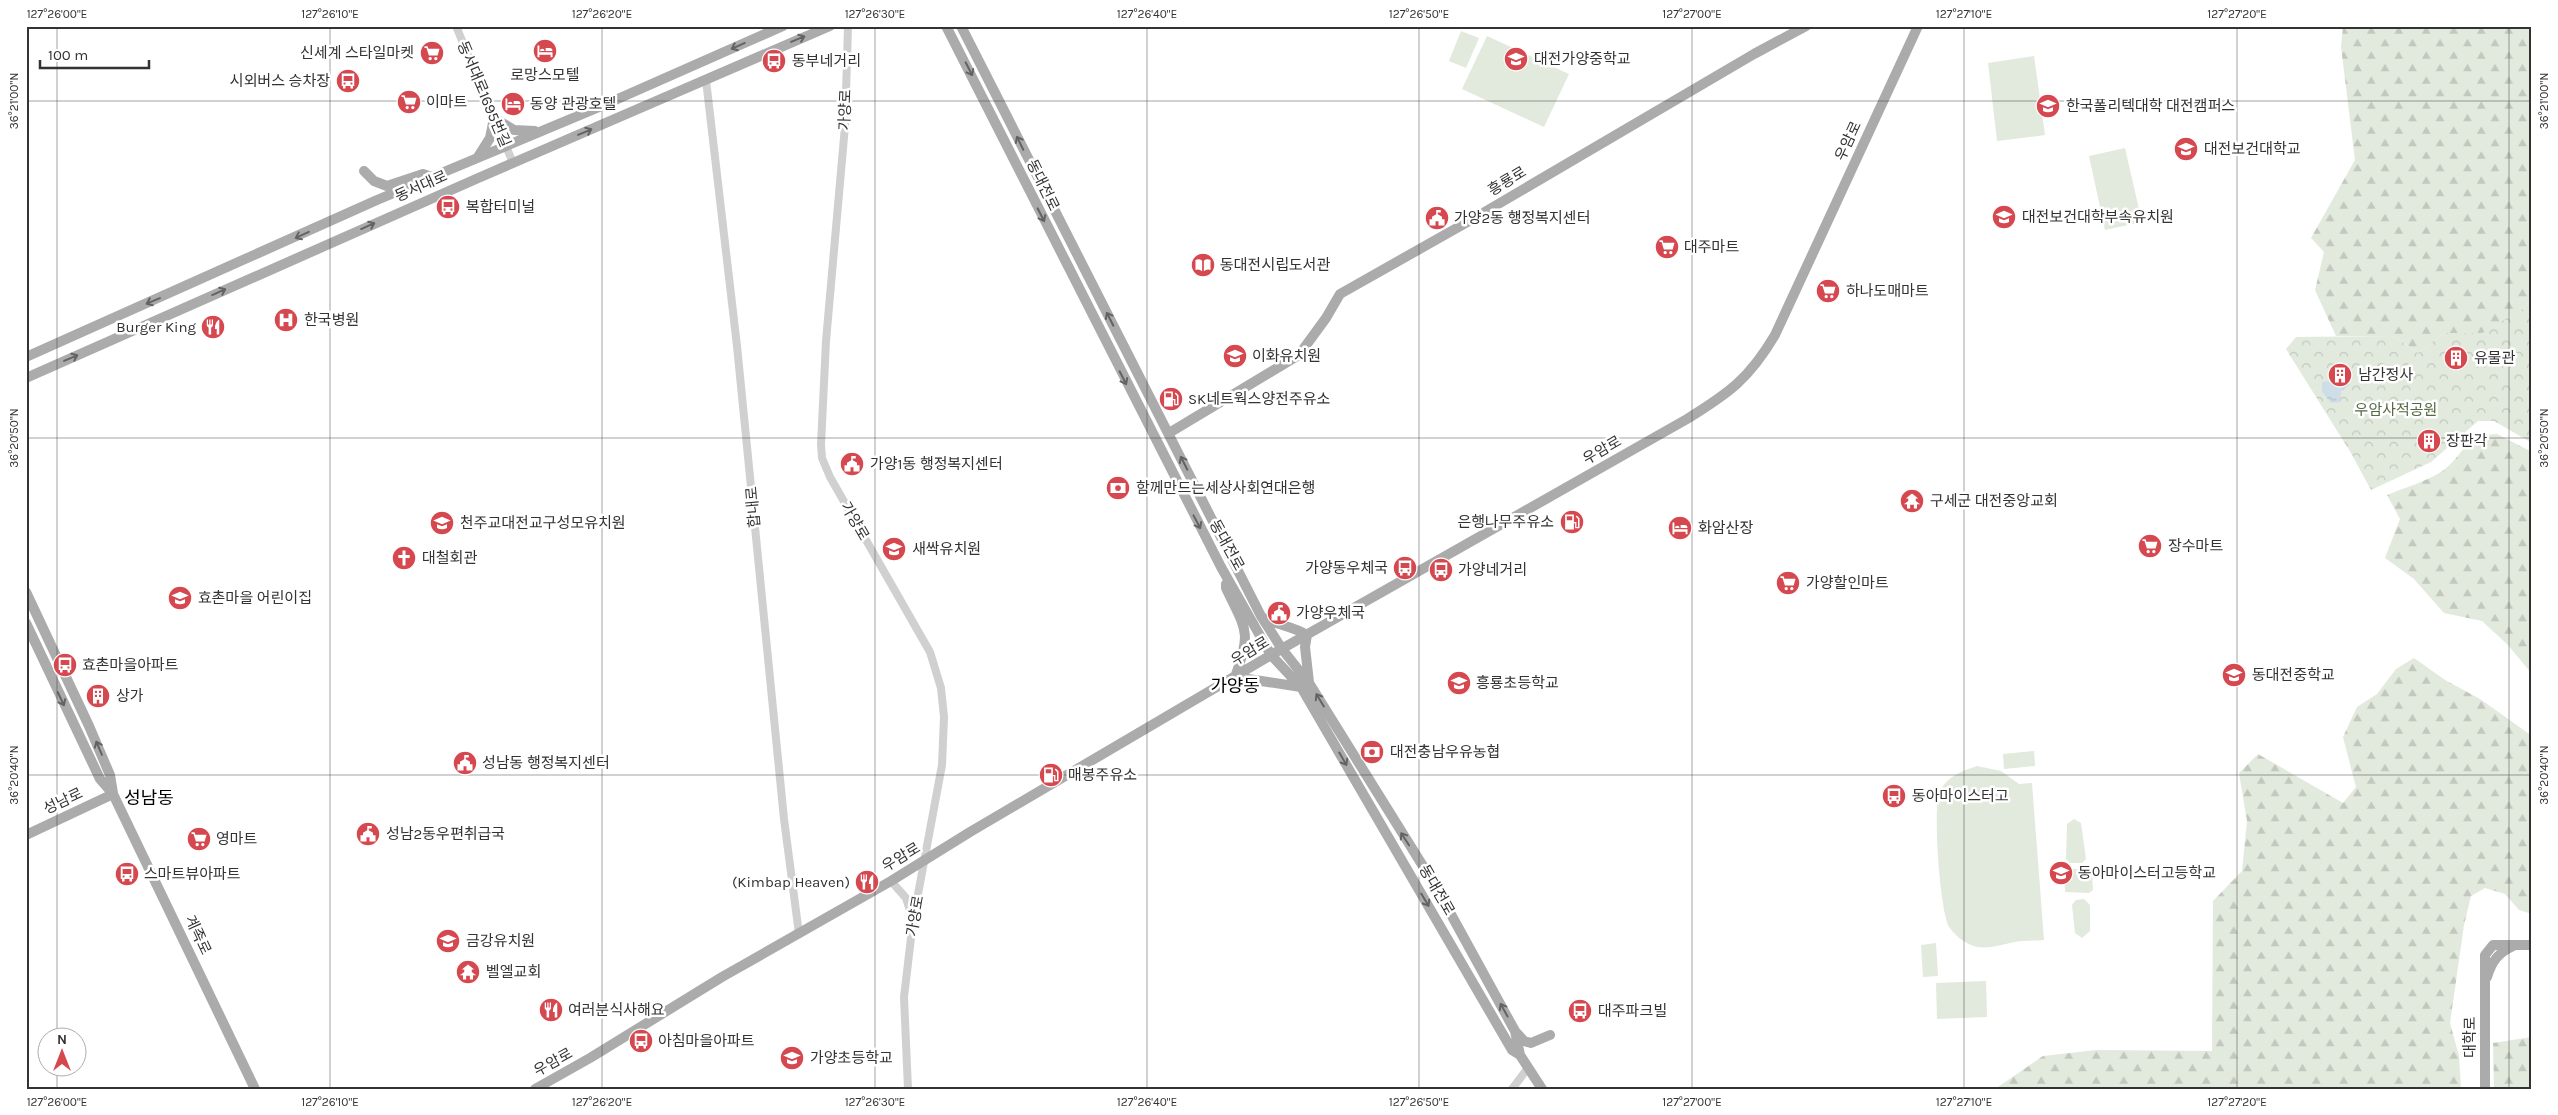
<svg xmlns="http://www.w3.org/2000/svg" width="2558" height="1115" font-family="Karla,'Noto Sans KR',sans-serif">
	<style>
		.grass { fill: #e2e9dd }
		.forest { fill: url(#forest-firs) }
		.park { fill: url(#park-crowns) }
		.water { fill: url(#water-ripples) }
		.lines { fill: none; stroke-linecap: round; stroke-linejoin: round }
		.minor { stroke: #d0d0d0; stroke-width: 8 }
		.major { stroke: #ababab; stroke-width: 10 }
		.oneway { stroke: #636363 }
		.ticks { fill: none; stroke: #333; stroke-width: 1; stroke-opacity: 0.45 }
		.labels { text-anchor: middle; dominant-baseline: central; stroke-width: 5; stroke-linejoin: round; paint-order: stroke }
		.poi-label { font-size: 15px; fill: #333; stroke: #fff; text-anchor: start }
		.street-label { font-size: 15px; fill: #333; stroke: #fff }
		.park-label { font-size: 15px; fill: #556b43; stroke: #fff }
		.quarter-label { font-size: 18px; fill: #000; stroke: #fff }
		.neatline { fill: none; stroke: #333; stroke-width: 2 }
		.ticks-label { font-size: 12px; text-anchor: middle; fill: #333 }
	</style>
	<defs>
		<pattern id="forest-firs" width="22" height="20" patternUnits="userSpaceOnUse" patternTransform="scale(1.25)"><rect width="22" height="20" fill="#e2e9dd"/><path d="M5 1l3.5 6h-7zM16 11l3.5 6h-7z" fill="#c2c8be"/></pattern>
		<pattern id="park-crowns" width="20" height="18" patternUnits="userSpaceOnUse" patternTransform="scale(1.25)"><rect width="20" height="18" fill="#e2e9dd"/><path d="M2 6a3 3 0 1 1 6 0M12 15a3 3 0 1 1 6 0" fill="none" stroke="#c2c8be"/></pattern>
		<pattern id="water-ripples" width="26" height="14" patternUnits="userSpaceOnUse" patternTransform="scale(1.25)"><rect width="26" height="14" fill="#cedee9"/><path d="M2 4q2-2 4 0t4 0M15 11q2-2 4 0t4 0" fill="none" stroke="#b1bfc8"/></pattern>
	</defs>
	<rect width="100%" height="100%" fill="#fff"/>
	<path class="grass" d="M1461,31L1479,38L1466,68L1449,61Z
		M1487,36L1569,74L1544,127L1462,89Z
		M2034,56L2045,135L1997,141L1988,63Z
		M2125,148L2142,222L2105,230L2089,156Z
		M2034,751L2035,766L2004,769L2003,754Z
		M1977,766L2001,771L2019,784L2032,783L2044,940C2033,941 2021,940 2010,943C1996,946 1983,951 1969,944C1962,941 1954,934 1949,927C1940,911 1933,812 1939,794C1945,777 1962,771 1977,766Z
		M2074,819L2081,823L2086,859L2082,863H2070L2066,859L2067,824Z
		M2067,869H2088L2092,873L2093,890L2089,893L2065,892L2064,872Z
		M2084,899L2090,905V931L2082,938L2075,933L2072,905L2076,900Z
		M1936,943L1938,976L1923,977L1921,945Z
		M1986,981L1987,1017L1937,1019L1936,983Z"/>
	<path class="forest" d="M2343,26H2532V297L2524,308L2482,334L2444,333L2418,353L2394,336H2336L2315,290L2324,252L2311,238L2355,160L2341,47Z
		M2497,434L2532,452V674L2508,645L2482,621L2444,613L2414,579L2385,558L2400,519L2387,495C2404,488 2425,482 2441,472C2465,456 2461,436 2497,434Z
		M2414,658L2445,680L2480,699L2532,736V914L2519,910L2505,894L2485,888L2471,896L2464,925L2450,1023L2459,1056L2461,1089H1995L2043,1056L2096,1050L2212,1051L2213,901L2242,871L2247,821L2239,773L2258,754L2343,803L2356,787L2343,737L2357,707L2377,694L2396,669Z
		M2532,1037V1089H2494L2493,1043Z"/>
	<path class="park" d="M2532,297V443L2494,421H2478L2431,462L2371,490L2351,453L2286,349L2296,337L2394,336L2418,353L2444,333H2482L2524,308Z"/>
	<path class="water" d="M2342,380L2350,385L2341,391L2340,402L2331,403L2322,392V382Z"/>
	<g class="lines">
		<path class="minor" d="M456,26L513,163
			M848,26L845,126L826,341L821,445L822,458L830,477L930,652L941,688L944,717L942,765L913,921L904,997L908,1089
			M706,80L737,346L784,819L799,934
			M891,881L906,898L913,920
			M1512,1089L1528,1068"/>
		<path class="major" d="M946,26L1221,567L1271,655L1301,687L1512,1050L1520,1055L1542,1089
			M961,26L1261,616L1282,649L1309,683L1436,887L1515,1031L1520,1055
			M478,157L490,138L494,118L514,130L535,131
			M364,171L374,181L387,186L423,174L432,177
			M26,357L377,200L604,105L783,26
			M26,378L476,179L830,26
			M1169,433L1299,355L1326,318L1340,294L1471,220L1754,54L1806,26
			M1226,584V588C1246,630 1252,631 1235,677
			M26,592L89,726L110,775L113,793
			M1262,617C1276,625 1293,626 1307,635
			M26,623L100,779L113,794L255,1089
			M1307,635L1305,647L1309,682
			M1235,677L1301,687
			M26,835L113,794
			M2487,977C2492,961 2498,953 2513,946
			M1515,1031L1524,1041L1531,1043L1550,1035
			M535,1089L590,1058L722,977L891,881L970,832L1271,655L1687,419C1729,393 1749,379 1775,335L1918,26
			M2485,1089V955L2493,945H2532"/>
	</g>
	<defs><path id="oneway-shaft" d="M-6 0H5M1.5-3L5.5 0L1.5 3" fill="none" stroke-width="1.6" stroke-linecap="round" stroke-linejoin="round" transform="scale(1.25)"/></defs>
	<g class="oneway">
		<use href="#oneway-shaft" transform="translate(798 39) rotate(-22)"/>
		<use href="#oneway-shaft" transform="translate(738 46) rotate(156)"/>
		<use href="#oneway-shaft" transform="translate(969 69) rotate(63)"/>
		<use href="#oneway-shaft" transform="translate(585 132) rotate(-23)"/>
		<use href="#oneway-shaft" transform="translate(1020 143) rotate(-116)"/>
		<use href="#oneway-shaft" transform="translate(1041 215) rotate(63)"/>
		<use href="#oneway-shaft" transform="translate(368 226) rotate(-24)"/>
		<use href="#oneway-shaft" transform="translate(302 235) rotate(155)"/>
		<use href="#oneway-shaft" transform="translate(219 292) rotate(-24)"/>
		<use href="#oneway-shaft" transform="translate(153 301) rotate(157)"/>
		<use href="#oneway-shaft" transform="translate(1110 319) rotate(-117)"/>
		<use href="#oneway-shaft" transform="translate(71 358) rotate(-23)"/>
		<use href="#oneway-shaft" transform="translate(1123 378) rotate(63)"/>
		<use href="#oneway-shaft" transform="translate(1184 463) rotate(-117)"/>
		<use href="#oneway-shaft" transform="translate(1197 522) rotate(62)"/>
		<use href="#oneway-shaft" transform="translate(61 699) rotate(65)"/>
		<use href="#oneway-shaft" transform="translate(1320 700) rotate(-121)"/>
		<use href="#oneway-shaft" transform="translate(99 748) rotate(-113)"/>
		<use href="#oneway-shaft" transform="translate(1343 759) rotate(60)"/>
		<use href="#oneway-shaft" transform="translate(1405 839) rotate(-123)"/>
		<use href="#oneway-shaft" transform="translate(1425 900) rotate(59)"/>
		<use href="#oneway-shaft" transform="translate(1504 1010) rotate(-119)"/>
	</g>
	<path class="ticks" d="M57,26V1038M330,26V1089M602,26V1089M875,26V1089M1147,26V1089M1419,26V1089M1692,26V1089M1964,26V1089M2237,26V1089M2509,26V1089M26,101H2532M26,438H2532M26,775H2532M57,1068V1089"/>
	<defs>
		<g id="hotel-disc" transform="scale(1.25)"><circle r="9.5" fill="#d6484f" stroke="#fff"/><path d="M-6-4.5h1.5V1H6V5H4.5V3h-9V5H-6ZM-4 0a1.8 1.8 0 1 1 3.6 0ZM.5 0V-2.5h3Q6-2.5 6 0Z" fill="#fff"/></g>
		<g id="supermarket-disc" transform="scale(1.25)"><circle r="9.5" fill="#d6484f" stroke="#fff"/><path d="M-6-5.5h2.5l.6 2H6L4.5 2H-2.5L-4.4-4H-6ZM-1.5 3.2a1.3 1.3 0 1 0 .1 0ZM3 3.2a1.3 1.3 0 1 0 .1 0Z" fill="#fff"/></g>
		<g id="school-disc" transform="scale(1.25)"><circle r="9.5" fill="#d6484f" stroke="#fff"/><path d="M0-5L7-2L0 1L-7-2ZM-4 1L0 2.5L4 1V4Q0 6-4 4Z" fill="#fff"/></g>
		<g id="bus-disc" transform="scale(1.25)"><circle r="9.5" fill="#d6484f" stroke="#fff"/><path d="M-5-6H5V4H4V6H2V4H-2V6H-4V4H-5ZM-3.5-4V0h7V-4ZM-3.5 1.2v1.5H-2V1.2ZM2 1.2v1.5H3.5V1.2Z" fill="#fff"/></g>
		<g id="university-disc" transform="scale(1.25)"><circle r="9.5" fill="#d6484f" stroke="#fff"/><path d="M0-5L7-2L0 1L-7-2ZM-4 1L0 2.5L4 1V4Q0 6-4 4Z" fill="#fff"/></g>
		<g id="civic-disc" transform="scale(1.25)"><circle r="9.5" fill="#d6484f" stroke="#fff"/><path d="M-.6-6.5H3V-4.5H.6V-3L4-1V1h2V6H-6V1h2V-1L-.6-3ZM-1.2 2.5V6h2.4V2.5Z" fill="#fff"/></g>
		<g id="library-disc" transform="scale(1.25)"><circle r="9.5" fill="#d6484f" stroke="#fff"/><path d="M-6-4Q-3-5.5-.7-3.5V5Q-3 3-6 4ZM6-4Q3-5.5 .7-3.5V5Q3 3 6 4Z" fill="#fff"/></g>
		<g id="hospital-disc" transform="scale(1.25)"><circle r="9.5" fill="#d6484f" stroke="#fff"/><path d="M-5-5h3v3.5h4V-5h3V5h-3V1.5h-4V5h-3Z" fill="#fff"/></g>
		<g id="restaurant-disc" transform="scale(1.25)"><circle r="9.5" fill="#d6484f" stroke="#fff"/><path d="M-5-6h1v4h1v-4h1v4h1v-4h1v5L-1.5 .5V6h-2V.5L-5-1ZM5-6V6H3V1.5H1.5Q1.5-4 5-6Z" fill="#fff"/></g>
		<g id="building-disc" transform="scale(1.25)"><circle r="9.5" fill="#d6484f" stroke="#fff"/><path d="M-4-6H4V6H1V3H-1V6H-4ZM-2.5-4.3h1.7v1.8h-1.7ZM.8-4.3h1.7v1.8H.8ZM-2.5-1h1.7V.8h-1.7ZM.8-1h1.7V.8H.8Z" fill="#fff"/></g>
		<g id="fuel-disc" transform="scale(1.25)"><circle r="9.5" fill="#d6484f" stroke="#fff"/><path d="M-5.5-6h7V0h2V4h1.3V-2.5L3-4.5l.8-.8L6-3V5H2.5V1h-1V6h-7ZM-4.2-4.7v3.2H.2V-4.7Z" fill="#fff"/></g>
		<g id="bank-disc" transform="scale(1.25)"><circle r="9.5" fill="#d6484f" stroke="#fff"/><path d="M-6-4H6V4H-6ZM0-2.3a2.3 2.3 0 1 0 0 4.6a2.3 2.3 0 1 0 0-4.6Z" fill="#fff"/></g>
		<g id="temple-disc" transform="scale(1.25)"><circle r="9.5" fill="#d6484f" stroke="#fff"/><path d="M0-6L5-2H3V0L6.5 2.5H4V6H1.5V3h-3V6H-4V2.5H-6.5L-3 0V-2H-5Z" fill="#fff"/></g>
		<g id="church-disc" transform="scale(1.25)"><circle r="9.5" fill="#d6484f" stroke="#fff"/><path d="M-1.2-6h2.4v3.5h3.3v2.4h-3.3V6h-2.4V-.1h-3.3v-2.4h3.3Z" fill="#fff"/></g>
	</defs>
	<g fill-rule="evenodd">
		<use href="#hotel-disc" x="545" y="51"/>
		<use href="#supermarket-disc" x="432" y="53"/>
		<use href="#school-disc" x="1516" y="59"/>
		<use href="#bus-disc" x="774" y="61"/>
		<use href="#bus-disc" x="348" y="81"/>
		<use href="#supermarket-disc" x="409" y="102"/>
		<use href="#hotel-disc" x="513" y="104"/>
		<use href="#school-disc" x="2048" y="106"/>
		<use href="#university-disc" x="2186" y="149"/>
		<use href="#bus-disc" x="448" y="207"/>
		<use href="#school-disc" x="2004" y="217"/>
		<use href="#civic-disc" x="1437" y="218"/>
		<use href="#supermarket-disc" x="1667" y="247"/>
		<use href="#library-disc" x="1203" y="265"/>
		<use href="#supermarket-disc" x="1828" y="291"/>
		<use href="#hospital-disc" x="286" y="320"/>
		<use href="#restaurant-disc" x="213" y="327"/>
		<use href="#school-disc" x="1235" y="356"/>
		<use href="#building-disc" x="2456" y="358"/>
		<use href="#building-disc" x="2340" y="375"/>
		<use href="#fuel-disc" x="1171" y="399"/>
		<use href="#building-disc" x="2429" y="441"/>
		<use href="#civic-disc" x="852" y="464"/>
		<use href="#bank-disc" x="1118" y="488"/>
		<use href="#temple-disc" x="1912" y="501"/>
		<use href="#fuel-disc" x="1572" y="522"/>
		<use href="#school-disc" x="442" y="523"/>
		<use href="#hotel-disc" x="1680" y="528"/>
		<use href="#supermarket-disc" x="2150" y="546"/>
		<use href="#school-disc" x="894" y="549"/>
		<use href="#church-disc" x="404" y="558"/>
		<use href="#bus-disc" x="1405" y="568"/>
		<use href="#bus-disc" x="1441" y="570"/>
		<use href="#supermarket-disc" x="1788" y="583"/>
		<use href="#school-disc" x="180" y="598"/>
		<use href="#civic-disc" x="1279" y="613"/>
		<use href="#bus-disc" x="65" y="665"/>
		<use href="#school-disc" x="2234" y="675"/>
		<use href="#school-disc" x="1459" y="683"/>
		<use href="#building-disc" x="98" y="696"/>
		<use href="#bank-disc" x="1372" y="752"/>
		<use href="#civic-disc" x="465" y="763"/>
		<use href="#fuel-disc" x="1051" y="775"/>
		<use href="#bus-disc" x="1894" y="796"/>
		<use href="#civic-disc" x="368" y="834"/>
		<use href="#supermarket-disc" x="199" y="839"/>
		<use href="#school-disc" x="2061" y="873"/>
		<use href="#bus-disc" x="127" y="874"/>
		<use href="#restaurant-disc" x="867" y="882"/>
		<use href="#school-disc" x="448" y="941"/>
		<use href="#temple-disc" x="468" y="972"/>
		<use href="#restaurant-disc" x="551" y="1010"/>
		<use href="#bus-disc" x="1580" y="1011"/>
		<use href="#bus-disc" x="641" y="1041"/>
		<use href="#school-disc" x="792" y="1058"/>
	</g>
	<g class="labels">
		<g class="poi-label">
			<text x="414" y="53" text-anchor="end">신세계 스타일마켓</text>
			<text x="1534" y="59">대전가양중학교</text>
			<text x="792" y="61">동부네거리</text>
			<text x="545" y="75" text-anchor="middle">로망스모텔</text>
			<text x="330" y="81" text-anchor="end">시외버스 승차장</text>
			<text x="426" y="102">이마트</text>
			<text x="530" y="104">동양 관광호텔</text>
			<text x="2066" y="106">한국폴리텍대학 대전캠퍼스</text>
			<text x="2204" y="149">대전보건대학교</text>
			<text x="466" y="207">복합터미널</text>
			<text x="2022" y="217">대전보건대학부속유치원</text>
			<text x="1454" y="218">가양2동 행정복지센터</text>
			<text x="1684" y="247">대주마트</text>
			<text x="1220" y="265">동대전시립도서관</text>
			<text x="1846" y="291">하나도매마트</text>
			<text x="304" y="320">한국병원</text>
			<text x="196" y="327" text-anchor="end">Burger King</text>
			<text x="1252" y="356">이화유치원</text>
			<text x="2474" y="358">유물관</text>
			<text x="2358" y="375">남간정사</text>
			<text x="1188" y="399">SK네트웍스양전주유소</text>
			<text x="2446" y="441">장판각</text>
			<text x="870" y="464">가양1동 행정복지센터</text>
			<text x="1136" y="488">함께만드는세상사회연대은행</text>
			<text x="1930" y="501">구세군 대전중앙교회</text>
			<text x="1554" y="522" text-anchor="end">은행나무주유소</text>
			<text x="460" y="523">천주교대전교구성모유치원</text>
			<text x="1698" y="528">화암산장</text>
			<text x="2168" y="546">장수마트</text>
			<text x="912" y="549">새싹유치원</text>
			<text x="422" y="558">대철회관</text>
			<text x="1388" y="568" text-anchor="end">가양동우체국</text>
			<text x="1458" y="570">가양네거리</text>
			<text x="1806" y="583">가양할인마트</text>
			<text x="198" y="598">효촌마을 어린이집</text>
			<text x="1296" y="613">가양우체국</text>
			<text x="82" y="665">효촌마을아파트</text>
			<text x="2252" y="675">동대전중학교</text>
			<text x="1476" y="683">흥룡초등학교</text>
			<text x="116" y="696">상가</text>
			<text x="1390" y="752">대전충남우유농협</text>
			<text x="482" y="763">성남동 행정복지센터</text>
			<text x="1068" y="775">매봉주유소</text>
			<text x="1912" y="796">동아마이스터고</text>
			<text x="386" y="834">성남2동우편취급국</text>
			<text x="216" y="839">영마트</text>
			<text x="2078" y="873">동아마이스터고등학교</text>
			<text x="144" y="874">스마트뷰아파트</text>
			<text x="850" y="882" text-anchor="end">(Kimbap Heaven)</text>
			<text x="466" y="941">금강유치원</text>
			<text x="486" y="972">벨엘교회</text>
			<text x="568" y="1010">여러분식사해요</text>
			<text x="1598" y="1011">대주파크빌</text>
			<text x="658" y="1041">아침마을아파트</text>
			<text x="810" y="1058">가양초등학교</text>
		</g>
		<g class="street-label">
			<text transform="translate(484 94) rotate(67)">동서대로1695번길</text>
			<text transform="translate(845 110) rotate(-88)">가양로</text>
			<text transform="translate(1848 141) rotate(-65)">우암로</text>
			<text transform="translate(1507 181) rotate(-31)">흥룡로</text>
			<text transform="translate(1043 185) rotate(64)">동대전로</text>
			<text transform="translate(421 186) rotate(-24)">동서대로</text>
			<text transform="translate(1602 450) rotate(-30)">우암로</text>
			<text transform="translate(753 507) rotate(-95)">합내로</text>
			<text transform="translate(855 521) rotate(60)">가양로</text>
			<text transform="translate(1227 545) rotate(61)">동대전로</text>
			<text transform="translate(1250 651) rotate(-31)">우암로</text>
			<text transform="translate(63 801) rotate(-25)">성남로</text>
			<text transform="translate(901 857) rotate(-31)">우암로</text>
			<text transform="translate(1437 890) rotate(60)">동대전로</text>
			<text transform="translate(915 916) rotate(-80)">가양로</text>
			<text transform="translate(198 935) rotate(65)">계족로</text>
			<text transform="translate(2470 1037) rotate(-90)">대학로</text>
			<text transform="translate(553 1062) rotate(-29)">우암로</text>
		</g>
		<g class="park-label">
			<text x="2396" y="410">우암사적공원</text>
		</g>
		<g class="quarter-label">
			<text x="1235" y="686">가양동</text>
			<text x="149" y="798">성남동</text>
		</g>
	</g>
	<rect width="2558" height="1115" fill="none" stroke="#ffffff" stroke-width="55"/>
	<g transform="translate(62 1052)"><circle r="24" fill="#ffffff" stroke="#adadad"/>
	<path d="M0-4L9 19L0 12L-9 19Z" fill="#d6484f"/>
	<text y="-8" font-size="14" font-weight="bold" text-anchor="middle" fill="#333333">N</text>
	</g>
	<path d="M40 60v8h109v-8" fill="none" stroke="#333333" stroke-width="2.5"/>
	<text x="48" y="60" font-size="15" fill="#333333" stroke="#ffffff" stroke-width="4" paint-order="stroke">100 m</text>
	<rect x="28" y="28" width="2502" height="1060" class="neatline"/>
	<g class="ticks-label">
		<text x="57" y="18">127°26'00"E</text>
		<text x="330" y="18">127°26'10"E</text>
		<text x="602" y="18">127°26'20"E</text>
		<text x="875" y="18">127°26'30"E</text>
		<text x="1147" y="18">127°26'40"E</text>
		<text x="1419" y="18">127°26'50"E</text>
		<text x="1692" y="18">127°27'00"E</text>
		<text x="1964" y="18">127°27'10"E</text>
		<text x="2237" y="18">127°27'20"E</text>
		<text transform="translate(14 101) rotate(-90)" y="4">36°21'00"N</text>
		<text transform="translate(2544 101) rotate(-90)" y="4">36°21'00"N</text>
		<text transform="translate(14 438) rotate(-90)" y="4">36°20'50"N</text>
		<text transform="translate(2544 438) rotate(-90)" y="4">36°20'50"N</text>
		<text transform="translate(14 775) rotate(-90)" y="4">36°20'40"N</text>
		<text transform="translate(2544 775) rotate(-90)" y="4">36°20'40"N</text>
		<text x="57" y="1106">127°26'00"E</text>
		<text x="330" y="1106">127°26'10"E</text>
		<text x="602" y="1106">127°26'20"E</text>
		<text x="875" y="1106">127°26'30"E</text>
		<text x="1147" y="1106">127°26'40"E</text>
		<text x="1419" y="1106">127°26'50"E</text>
		<text x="1692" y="1106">127°27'00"E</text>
		<text x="1964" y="1106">127°27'10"E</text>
		<text x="2237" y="1106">127°27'20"E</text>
	</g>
</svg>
